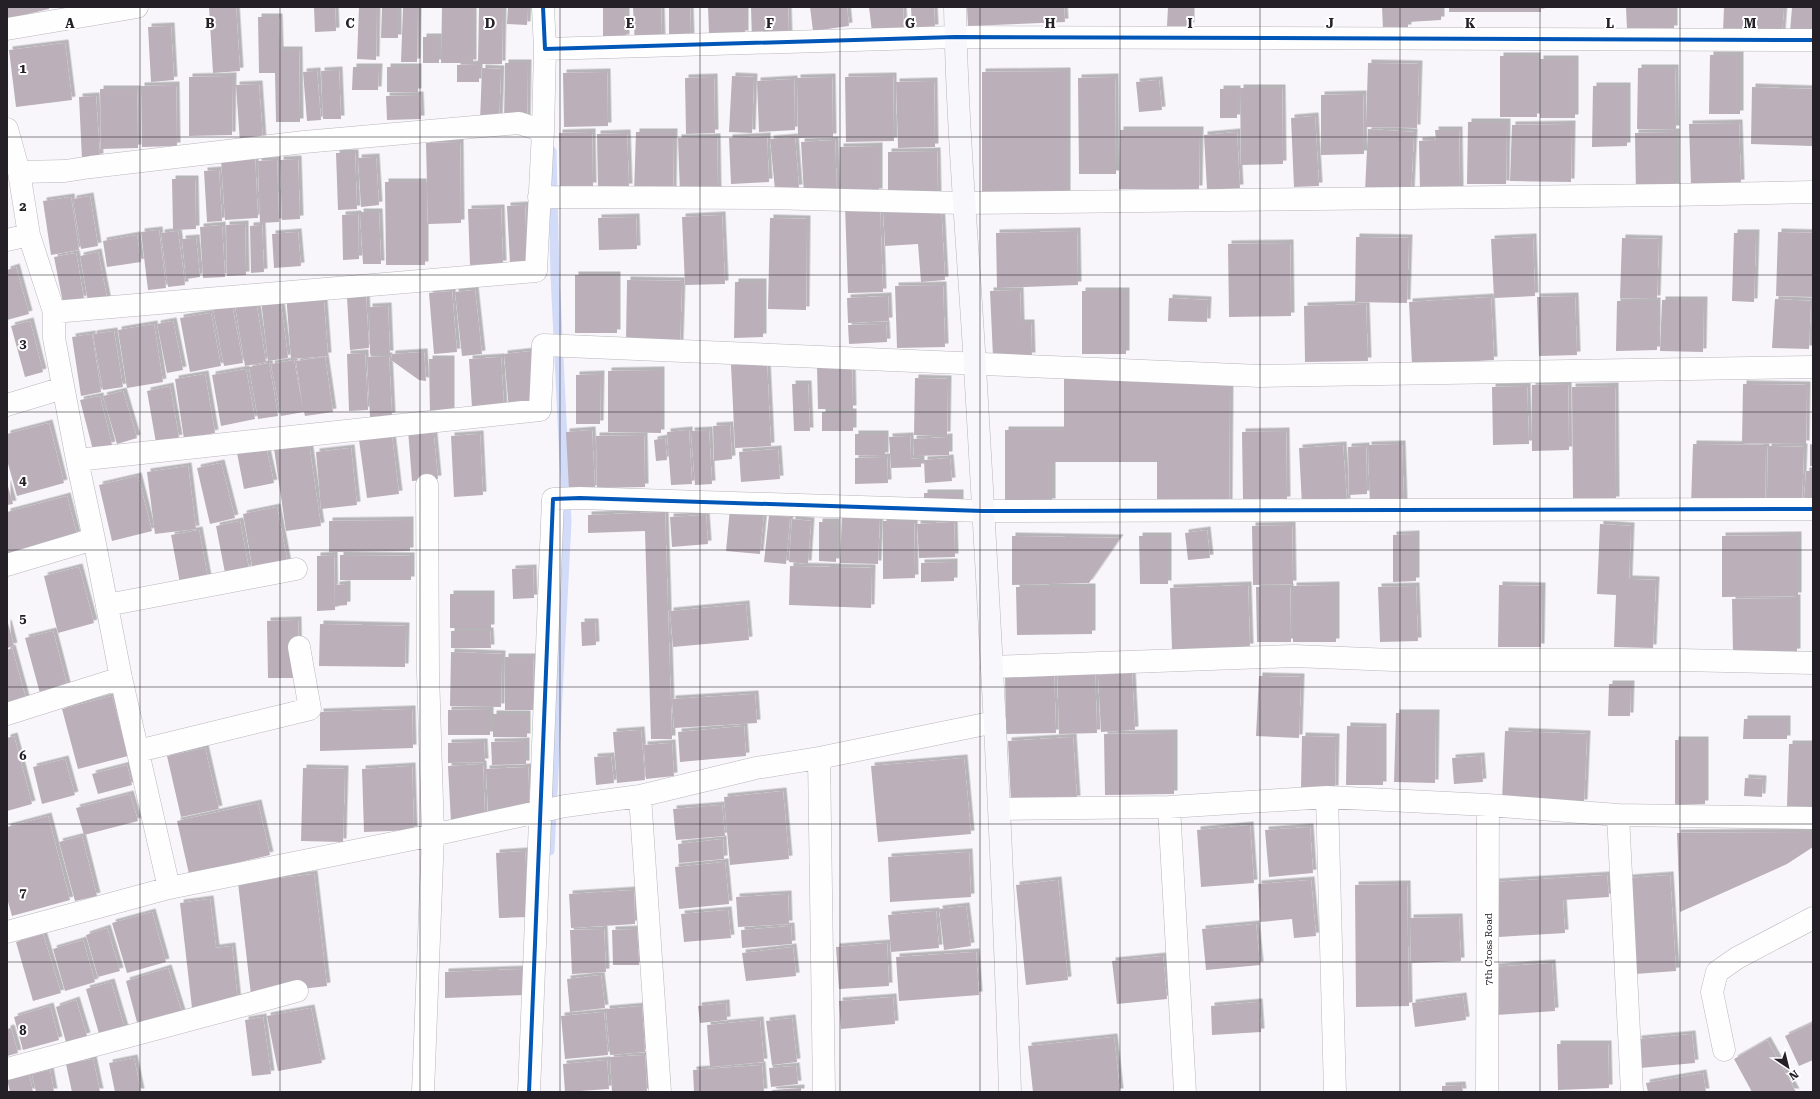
<svg xmlns="http://www.w3.org/2000/svg" width="1820" height="1099" font-family="'Roboto Serif',serif">
	<style>
		.lines { fill: none; stroke-linecap: round; stroke-linejoin: round }
		.stream { stroke: #d2dbf8; stroke-width: 9 }
		.building { fill: #bbafba; filter: url(#shadow) }
		.street-casing { stroke: #bab6bc; stroke-width: 23 }
		.secondary-casing { stroke: #bab6bc; stroke-width: 23 }
		.street { stroke: #fefefe; stroke-width: 22 }
		.secondary { stroke: #f8f7fb; stroke-width: 22 }
		.cycleway-casing { stroke: #fff; stroke-width: 6 }
		.cycleway { stroke: #0057b8; stroke-width: 4 }
		.grid { fill: none; stroke: #252028; stroke-width: 1; stroke-opacity: 0.55 }
		.labels { text-anchor: middle; dominant-baseline: central; stroke-width: 4; stroke-linejoin: round; paint-order: stroke }
		.street-label { font-size: 10px; fill: #252028; stroke: #fff }
		.grid-label { font-size: 13px; text-anchor: middle; font-weight: bold; fill: #252028; stroke: #fff; stroke-width: 4; stroke-linejoin: round; paint-order: stroke }
	</style>
	<defs>
		<filter id="shadow"><feDropShadow dx="3.5" dy="-3.5" stdDeviation="0" flood-color="#0004"/></filter>
	</defs>
	<rect width="100%" height="100%" fill="#f9f6fb"/>
	<g class="lines">
		<path class="stream" d="M550,851L567,522L555,276L552,151"/>
	</g>
	<path class="building" d="M7,7H49V9L7,19Z
		M209,7H236L240,71L213,73Z
		M314,7H335L336,31L315,32Z
		M359,7H377L376,60L357,59Z
		M382,7H398V38H381Z
		M403,7H418L417,62H401Z
		M442,7H473V63H441Z
		M479,7H503L502,64H478Z
		M508,7H528L527,25L507,24Z
		M603,7H626V38L603,39Z
		M633,7H661L662,43L635,45Z
		M669,7H690L691,40H669Z
		M708,7H745V34H709Z
		M751,7H788L789,39L752,41Z
		M810,7H847L849,26L813,31Z
		M869,7H903L904,30L872,32Z
		M911,7H934L935,28H912Z
		M967,7H1064L1065,22L968,26Z
		M1168,7H1191V26H1167Z
		M1382,7H1441V20L1408,22V28L1383,29Z
		M1449,7H1541V12H1449Z
		M1626,7H1674V29H1627Z
		M1724,7H1784L1782,34L1723,32Z
		M1792,7H1813V34L1790,32Z
		M258,17H279L280,50H299L300,122H276L275,73H259Z
		M171,26L174,80L151,82L148,27Z
		M423,37H439V63H423Z
		M65,43L72,100L16,107L9,50Z
		M1710,55H1740V114H1709Z
		M1500,56H1537V117H1500Z
		M1540,59H1575V118H1540Z
		M505,63H528L527,124L504,123Z
		M1368,63L1419,64L1417,128L1366,127Z
		M479,64V82H457V65Z
		M353,67H379L378,90H352Z
		M387,67H418V92H387Z
		M482,68L501,69L499,122L480,121Z
		M1638,68H1675L1676,129H1637Z
		M339,70L341,119H323L321,71Z
		M317,71L321,120L307,121L303,72Z
		M1067,71V197L982,198V72Z
		M607,72L608,126L564,127L563,73Z
		M233,76L232,135L189,136V77Z
		M732,76L754,77L752,133L729,132Z
		M893,76L894,141L846,142L845,77Z
		M714,77L715,133L686,134L685,78Z
		M832,77L833,137L798,138L797,78Z
		M1115,77L1116,174H1079L1078,78Z
		M794,79L795,130L759,132L757,81Z
		M1159,80L1162,110L1139,112L1136,82Z
		M934,81L935,147L898,148L896,82Z
		M259,84L263,141L240,143L236,85Z
		M176,85L177,146L142,147L141,86Z
		M1593,86H1627V146L1592,147Z
		M1752,87L1813,89V146L1751,144Z
		M1240,88H1282L1283,164L1241,165Z
		M100,89H137L138,148L101,149Z
		M1220,89H1237V118H1220Z
		M1363,94L1364,154L1321,155V95Z
		M420,95L421,119L387,120L386,96Z
		M96,96L100,157L82,159L79,97Z
		M1315,116L1319,186L1294,187L1291,118Z
		M1468,122H1507L1506,184H1467Z
		M1739,123L1741,183L1691,185L1689,124Z
		M1572,124L1571,182L1510,181L1512,125Z
		M1368,129L1414,132L1411,193L1365,191Z
		M1120,130H1200L1199,189H1119Z
		M1435,130H1459L1460,190L1420,191L1419,141L1436,140Z
		M592,132L593,186H560L559,133Z
		M636,132H674L673,194L634,193Z
		M1237,132L1240,188L1207,190L1204,135Z
		M1676,132V195H1636L1635,133Z
		M627,133L629,187L598,188L597,134Z
		M767,136L769,182L731,184L729,138Z
		M717,137L718,193L680,194L678,138Z
		M795,137L799,188L775,190L770,139Z
		M835,140L837,194L804,195L801,142Z
		M460,142L461,223L428,224L426,143Z
		M879,146V192H840V147Z
		M937,151L938,197L888,198V152Z
		M336,153H355L357,209L338,210Z
		M255,157L258,218L225,220L221,159Z
		M376,157L379,205L361,207L358,158Z
		M298,159L300,219L282,220L280,160Z
		M277,160L279,222L260,223L258,161Z
		M219,170L222,221L207,222L204,171Z
		M172,179H195L196,229L173,230Z
		M385,182H425V265H386Z
		M90,196L98,246L81,249L73,199Z
		M71,197L79,250L51,255L43,201Z
		M941,204L945,280L921,282L918,244L885,246L883,208Z
		M525,205L527,261L510,263L507,206Z
		M880,205L883,292L848,293L845,206Z
		M501,208L503,264L470,265L468,209Z
		M360,212H379L381,264H363Z
		M358,214L359,259L343,260L342,215Z
		M722,215L725,284L685,285L682,217Z
		M636,217L637,249L599,250L598,218Z
		M770,218L807,219L806,310L768,309Z
		M245,224L246,275L227,276L226,225Z
		M222,225L225,277L203,278L200,227Z
		M262,225L264,272L251,273L250,226Z
		M159,230L166,288L148,290L141,232Z
		M178,231L185,285L168,287L161,233Z
		M1077,231L1078,285L997,288L996,233Z
		M298,232L301,266L274,268L272,234Z
		M1778,232L1813,233V297L1776,296Z
		M1734,233H1756L1754,302L1732,301Z
		M137,235L141,262L107,267L103,241Z
		M1356,237L1409,238L1407,303L1355,302Z
		M1533,237L1535,296L1494,298L1491,239Z
		M196,238L200,277L186,279L182,239Z
		M1622,238L1659,239L1657,299L1620,298Z
		M1290,243L1291,316L1229,317L1228,244Z
		M98,252L108,303L89,307L80,256Z
		M76,253L84,299L63,303L54,257Z
		M16,267L29,314L7,320V270Z
		M575,275H617V333H575Z
		M627,280L682,281L680,343L626,342Z
		M735,282H763V337L734,338Z
		M943,285L945,347L897,348L895,286Z
		M323,289L328,356L291,359L286,293Z
		M475,290L482,354L462,356L455,292Z
		M1020,290L1021,323H1031L1032,356L993,357L990,291Z
		M452,291L457,352L434,354L429,293Z
		M1082,291H1126V354H1082Z
		M366,296L369,348L350,350L347,297Z
		M888,296L889,321L848,323L847,298Z
		M1575,296L1577,355L1539,356L1537,297Z
		M280,297L288,358L268,361L261,300Z
		M1491,297L1494,360L1412,365L1409,302Z
		M1169,298L1208,300L1207,322L1168,321Z
		M1775,299L1811,301L1809,349L1772,348Z
		M1662,300H1704L1703,352L1660,351Z
		M256,301L266,362L245,366L235,305Z
		M1617,301H1657V350L1616,351Z
		M1366,304L1368,361L1305,362L1304,306Z
		M232,305L243,363L224,366L213,308Z
		M388,306L390,354H370L369,307Z
		M211,313L221,366L190,372L180,318Z
		M30,321L43,372L25,377L11,326Z
		M173,321L183,370L167,373L157,324Z
		M154,324L163,382L127,388L118,330Z
		M886,324L887,342L849,344L848,325Z
		M114,331L123,387L103,390L93,334Z
		M92,334L101,392L81,396L72,337Z
		M532,351L537,408L509,410L504,354Z
		M424,352L426,381L419,380L391,360L392,354Z
		M365,353L368,410L349,411L347,354Z
		M389,356L392,416L370,417L367,357Z
		M325,357L333,412L305,416L304,412L281,416L271,364L294,360L303,409L296,361Z
		M501,357L504,407L472,408L469,359Z
		M429,359H451V414L430,415Z
		M269,363L278,416L258,419L249,367Z
		M767,363L771,446L735,448L731,365Z
		M852,364L853,409H818L817,365Z
		M246,369L255,419L221,426L212,375Z
		M661,370V433L608,432V371Z
		M205,374L215,433L184,439L175,379Z
		M601,374L600,424H576V375Z
		M915,378L948,379L947,435H914Z
		M1064,378H1230L1229,507H1157V462H1052V502H1005V430H1064Z
		M792,384H808L810,431H794Z
		M1568,384L1569,450L1532,451V385Z
		M1743,384L1807,385L1806,444L1742,443Z
		M170,386L179,438L156,443L147,391Z
		M1527,386L1529,444L1493,445L1492,387Z
		M1615,386L1616,500H1573L1572,387Z
		M123,391L137,438L117,444L103,396Z
		M100,396L112,445L93,450L80,400Z
		M822,412H853V431H822Z
		M49,423L64,483L17,496L7,460V434Z
		M730,425L732,459L714,461L713,426Z
		M433,427L438,479L412,481L408,430Z
		M592,430L595,489L569,490L566,432Z
		M689,430L692,484L671,485L667,432Z
		M709,430L712,484L695,485L691,431Z
		M1286,431L1287,500L1243,501L1242,432Z
		M480,434L483,495L454,497L451,436Z
		M855,434H885V456L855,455Z
		M644,435L645,487L597,488L596,436Z
		M392,436L399,494L367,498L359,440Z
		M910,436L911,459L921,458V467L891,468L889,437Z
		M308,437L321,526L286,531L273,442Z
		M949,437V455L914,456L913,439Z
		M665,438L667,460L656,461L654,440Z
		M1402,444L1404,505L1370,507L1368,445Z
		M1693,444L1766,445L1765,505L1691,504Z
		M1810,444L1813,445V466H1810Z
		M1343,445L1347,502L1302,505L1299,448Z
		M1366,446L1367,494L1349,495L1348,447Z
		M1768,446L1804,447L1802,501H1767Z
		M266,447L274,483L244,489L237,453Z
		M351,448L357,505L321,509L316,452Z
		M778,449L780,479L741,482L739,452Z
		M887,457L888,483L855,484V458Z
		M950,458L952,481L925,483L924,460Z
		M221,463L235,518L210,524L197,468Z
		M188,466L196,529L155,534L147,472Z
		M1806,471H1813V500H1804Z
		M138,476L152,531L112,541L99,485Z
		M7,483L13,504L7,505Z
		M924,493H960V507L924,508Z
		M67,496L77,535L7,554V512Z
		M277,507L288,565L253,571L243,514Z
		M730,508L764,512L760,554L726,551Z
		M665,512L672,739H651L645,531L588,533V515Z
		M842,513L880,514L878,564L840,563Z
		M706,515L708,544L672,547L670,517Z
		M769,515L790,517L786,564L764,562Z
		M792,519L811,521L808,564L789,562Z
		M410,520V551L329,552V521Z
		M240,521L249,569L225,573L216,526Z
		M883,521H914L915,578L883,579Z
		M819,522H836V562L819,561Z
		M954,522L955,557L919,558L917,524Z
		M1600,524L1631,526L1629,579L1656,580L1653,648L1614,647L1616,595L1597,594Z
		M1292,525L1293,584L1253,585L1252,526Z
		M199,530L209,584L181,589L171,535Z
		M1207,530L1210,558L1188,560L1185,533Z
		M1416,534V581L1393,582V535Z
		M1798,535V596L1722,597V536Z
		M1012,536L1120,538L1089,583L1012,585Z
		M1139,536H1168V584H1140Z
		M334,555L335,610L317,611V556Z
		M340,555L411,556V580H340Z
		M954,562V581L921,582V563Z
		M790,566L872,568L871,608L789,605Z
		M79,567L94,623L58,633L44,576Z
		M533,568L534,598L513,599L512,569Z
		M347,584V605L336,606V585Z
		M1248,585L1250,647L1172,650L1170,588Z
		M1336,585V642H1293V586Z
		M1499,585L1542,586L1541,647H1498Z
		M1416,586L1418,641L1380,642L1378,587Z
		M1016,587H1092V634L1017,635Z
		M1256,587H1290L1291,642H1257Z
		M450,594H491V628H450Z
		M1797,598V652L1733,653L1732,599Z
		M746,604L749,640L673,647L670,611Z
		M298,620L299,678H268L267,621Z
		M581,622H595L596,645L582,646Z
		M8,623L14,646L7,648V624Z
		M320,624L406,626L405,667L319,666Z
		M53,631L68,689L41,697L25,638Z
		M451,631H490L491,648H451Z
		M12,648L28,706L7,712V650Z
		M451,652L502,654L501,707L450,706Z
		M505,657H533L534,710H505Z
		M1095,665L1097,733L1059,734L1057,666Z
		M1054,671L1056,733L1006,734L1005,672Z
		M1132,673L1135,730L1101,732L1098,675Z
		M1259,676L1301,677L1299,738L1256,736Z
		M1609,684H1631L1630,716H1608Z
		M755,694L757,723L674,728L672,699Z
		M112,696L128,756L78,769L62,709Z
		M412,709L413,748L320,751V712Z
		M490,709V735H448V710Z
		M1396,713H1436L1435,783L1394,782Z
		M493,714H527V737H493Z
		M1744,719H1787V739H1743Z
		M744,726L746,756L680,762L678,732Z
		M1347,726L1383,727V785H1346Z
		M641,730L645,780L617,783L613,732Z
		M1505,731L1587,734L1584,803L1502,800Z
		M1174,733V794L1105,795L1104,734Z
		M14,736L32,804L7,811V738Z
		M1302,736L1336,737L1335,789L1301,788Z
		M1073,737L1077,799L1011,803L1008,741Z
		M1675,740H1705V804L1675,805Z
		M526,741V764L492,765L491,742Z
		M484,742L485,762L448,763V743Z
		M672,743L674,776L646,779L644,745Z
		M1789,744H1813V808L1787,807Z
		M205,748L219,809L181,817L167,756Z
		M611,756L614,783L596,785L594,757Z
		M1481,756L1483,782L1454,784L1452,758Z
		M964,758L971,834L878,842L871,766Z
		M65,759L75,795L42,804L33,767Z
		M483,764L485,820L451,822L448,766Z
		M127,765L132,785L98,794L92,774Z
		M412,766L414,830L364,832L362,769Z
		M528,767L530,810L488,812L486,769Z
		M303,768L345,769L343,842L301,841Z
		M1745,778L1763,779L1762,797L1744,796Z
		M783,791L789,859L730,865L724,797Z
		M130,794L138,821L84,835L76,808Z
		M258,803L270,855L189,874L177,821Z
		M722,805L725,836L676,840L673,809Z
		M48,816L70,900L12,916L7,898V827Z
		M1250,825L1254,883L1201,887L1197,830Z
		M1310,827L1313,873L1269,877L1265,830Z
		M1813,832V847L1787,864L1680,912L1677,833Z
		M82,836L97,896L75,901L59,842Z
		M723,839L724,859L679,863L678,844Z
		M525,851L529,917L499,918L496,853Z
		M969,852L971,897L890,902L888,857Z
		M725,862L729,904L679,909L675,867Z
		M314,874L327,986L251,995L238,883Z
		M1607,875L1609,897L1563,900L1565,933L1499,937L1495,882Z
		M1670,875L1676,971L1635,974L1629,878Z
		M1058,880L1068,980L1026,985L1016,885Z
		M1311,880L1316,936L1294,938L1292,919L1260,922L1258,884Z
		M1407,884L1409,1006L1356,1007L1355,885Z
		M634,890L635,924L571,928L569,894Z
		M788,894L789,924L738,927L736,897Z
		M210,899L216,948L232,946L238,1003L192,1008L180,903Z
		M966,906L971,946L944,950L939,909Z
		M728,910L731,938L684,942L681,914Z
		M936,911L939,948L891,952L888,915Z
		M152,912L166,962L127,973L112,923Z
		M1459,917L1461,961L1411,963L1410,918Z
		M1256,924L1260,965L1206,970L1202,929Z
		M791,926L792,944L742,948L741,930Z
		M107,928L120,971L98,977L86,935Z
		M604,929L606,972L572,974L570,930Z
		M637,929L639,965H613L612,930Z
		M43,934L61,993L33,1001L16,942Z
		M83,940L95,982L65,991L53,949Z
		M887,943L889,986L839,989L836,947Z
		M793,947L796,976L746,981L742,953Z
		M976,952L979,995L899,1001L896,957Z
		M1163,956L1167,999L1117,1004L1112,961Z
		M1552,963L1555,1011L1496,1015L1493,967Z
		M168,968L182,1013L138,1026L126,981Z
		M526,969V995L445,998V972Z
		M601,975L605,1008L570,1012L567,979Z
		M111,982L125,1029L100,1037L86,989Z
		M1463,996L1466,1020L1415,1027L1412,1003Z
		M893,997L895,1024L841,1029L839,1001Z
		M76,1000L87,1036L66,1042L56,1007Z
		M1259,1002L1261,1032L1212,1035L1211,1006Z
		M726,1003L727,1020L700,1023L698,1006Z
		M50,1006L59,1040L23,1050L14,1017Z
		M642,1006L645,1052L610,1055L606,1009Z
		M311,1008L322,1063L278,1071L267,1016Z
		M604,1012L608,1055L565,1059L561,1016Z
		M263,1017L271,1074L252,1076L245,1020Z
		M792,1018L797,1062L772,1065L766,1021Z
		M760,1020L764,1062L710,1067L707,1025Z
		M1813,1023V1060L1799,1066L1785,1036Z
		M11,1028L18,1053L7,1056V1029Z
		M1692,1034L1695,1063L1640,1068L1638,1039Z
		M1114,1037L1120,1092H1033L1028,1046Z
		M1767,1040L1796,1092H1752L1734,1059Z
		M1557,1044H1608L1609,1088L1558,1090Z
		M645,1055L647,1092H612L610,1057Z
		M134,1058L141,1092H115L109,1063Z
		M93,1059L100,1092H72L66,1064Z
		M607,1060L609,1089L565,1092L563,1064Z
		M762,1065L764,1092H694L693,1070Z
		M796,1066L798,1084L771,1087L769,1068Z
		M50,1070L54,1092H36L32,1074Z
		M1703,1073L1706,1092H1648L1646,1083Z
		M29,1074L33,1092H10L7,1079Z
		M1462,1085L1463,1092H1442V1086Z
		M801,1088V1092H773L772,1090Z"/>
	<g class="lines">
		<g class="street-casing">
			<path id="street" d="M543,7L545,49L955,37L1813,40
				M7,29L137,7
				M7,129L19,172
				M539,197L766,198L963,203L1671,195L1813,192
				M7,240L29,235
				M54,312L29,235L19,172L65,171L91,167L304,142L519,123L543,131
				M7,405L63,388
				M77,460L540,410L543,345L1260,376L1813,367
				M94,539L121,678L169,888
				M7,565L94,539L77,460L54,338V312L536,271L543,131L545,49
				M107,605L296,569
				M992,667L1294,656L1393,660H1680L1813,663
				M7,714L121,678
				M138,751L310,709L299,647
				M819,758L824,1092
				M640,796L660,1092
				M1327,797L1335,1092
				M1169,807L1185,1092
				M1000,809L1169,807L1327,797L1488,805L1618,815L1632,1092
				M1618,815L1813,818
				M7,932L169,888L433,835L565,806L640,796L756,768L819,758L995,722
				M1724,1050L1712,992L1717,972L1737,958L1813,918
				M7,1069L297,991
				M423,1092L433,835L428,672L427,485
				M529,1092L553,499L580,498L983,511L1813,509
				M1487,1092L1488,805"/>
		</g>
		<g class="secondary-casing">
			<path id="secondary" d="M955,7C957,127 968,247 975,367C989,608 1003,850 1010,1092"/>
		</g>
		<use href="#street" class="street"/>
		<use href="#secondary" class="secondary"/>
		<g class="cycleway-casing">
			<path id="cycleway" d="M543,7L545,49L955,37L1813,40
				M529,1092L553,499L580,498L983,511L1813,509"/>
		</g>
		<use href="#cycleway" class="cycleway"/>
	</g>
	<path class="grid" d="M140,7V1092M280,7V1092M420,7V1092M560,7V1092M700,7V1092M840,7V1092M980,7V1092M1120,7V1092M1260,7V1092M1400,7V1092M1540,7V1092M1680,7V1092M7,137H1813M7,275H1813M7,412H1813M7,550H1813M7,687H1813M7,824H1813M7,962H1813"/>
	<g class="labels">
		<g class="street-label">
			<text transform="translate(1488 949) rotate(-90)">7th Cross Road</text>
		</g>
	</g>
	<g class="grid-label">
		<text x="70" y="28">A</text>
		<text x="210" y="28">B</text>
		<text x="350" y="28">C</text>
		<text x="490" y="28">D</text>
		<text x="630" y="28">E</text>
		<text x="770" y="28">F</text>
		<text x="910" y="28">G</text>
		<text x="1050" y="28">H</text>
		<text x="1190" y="28">I</text>
		<text x="1330" y="28">J</text>
		<text x="1470" y="28">K</text>
		<text x="1610" y="28">L</text>
		<text x="1750" y="28">M</text>
		<text x="23" y="73">1</text>
		<text x="23" y="211">2</text>
		<text x="23" y="348">3</text>
		<text x="23" y="485">4</text>
		<text x="23" y="623">5</text>
		<text x="23" y="760">6</text>
		<text x="23" y="897">7</text>
		<text x="23" y="1035">8</text>
	</g>
	<rect width="1820" height="1099" fill="none" stroke="#252028" stroke-width="16"/>
	<g transform="translate(1788 1067) rotate(145)" stroke="#ffffff" stroke-width="3" paint-order="stroke">
	<path d="M0-3L7 15L0 10L-7 15Z" fill="#252028"/>
	<text y="-6" font-size="11" font-weight="bold" text-anchor="middle" fill="#252028">N</text>
	</g>
</svg>
